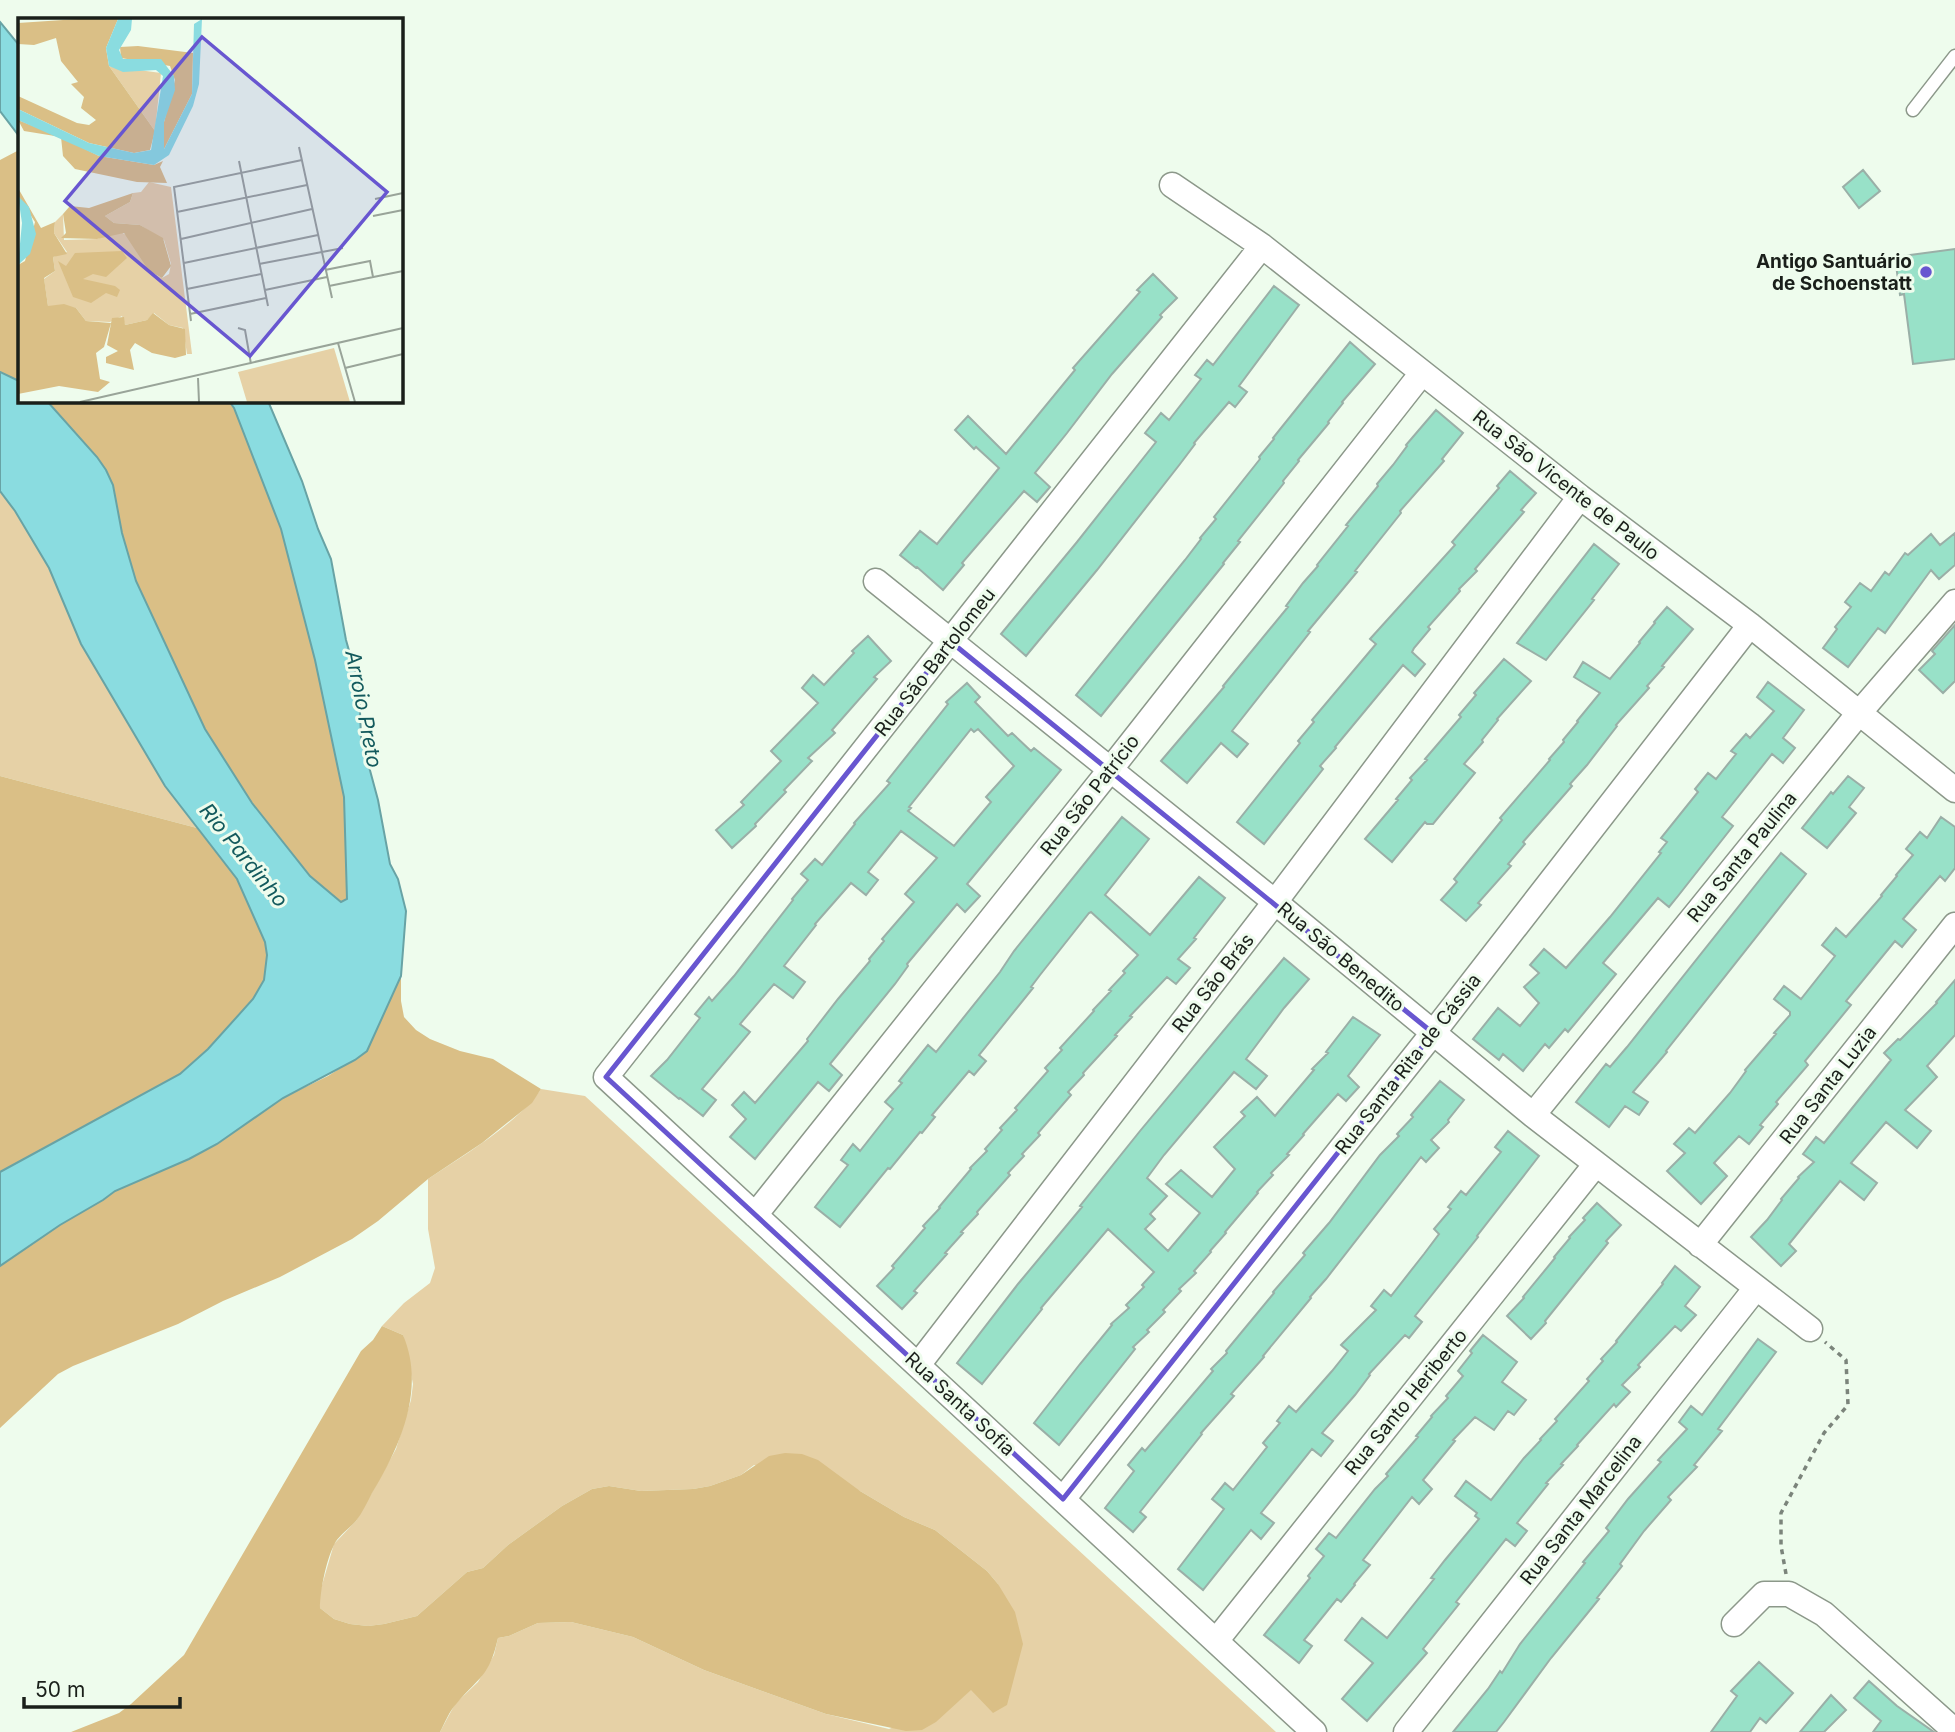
<svg xmlns="http://www.w3.org/2000/svg" width="1955" height="1732" font-family="Inter,sans-serif">
	<style>
		.green { fill: #e6d1a6 }
		.forest { fill: #dabf86 }
		.water { fill: #8adce0; stroke: #68a3a5; stroke-width: 2 }
		.building { fill: #98e1c8; stroke: #9aafa7; stroke-width: 2; fill-rule: evenodd }
		.lines { fill: none; stroke-linecap: round; stroke-linejoin: round }
		.service-casing { stroke: #8c988a; stroke-width: 15 }
		.minor-casing { stroke: #8c988a; stroke-width: 27 }
		.path { stroke: #7b847b; stroke-width: 3.5; stroke-dasharray: 5 5; stroke-linecap: butt }
		.service { stroke: #fff; stroke-width: 12 }
		.minor { stroke: #fff; stroke-width: 24 }
		.marked { fill: none; stroke: #6856d0; stroke-width: 5; stroke-linejoin: round }
		.poi-dot { fill: #6856d0; stroke: #eefced; stroke-width: 2.5 }
		.labels { text-anchor: middle; dominant-baseline: central; stroke-width: 6; stroke-linejoin: round; paint-order: stroke }
		.poi-label { font-size: 19px; font-weight: bold; fill: #1a1f1a; stroke: #eefced; text-anchor: end }
		.street-label { font-size: 19px; fill: #1a1f1a; stroke: #eefced }
		.water-label { font-size: 21px; font-style: italic; fill: #135a5d; stroke: #eefced }
		.inset-road { fill: none; stroke: #99a499; stroke-width: 2 }
		.view { fill: #6856d0; fill-opacity: 0.15; stroke: #6856d0; stroke-width: 3.5 }
		.inset-edge { fill: none; stroke: #1a1f1a; stroke-width: 3.5 }
	</style>
	<rect width="100%" height="100%" fill="#eefced"/>
	<path class="green" d="M0,491L15,511L49,568L81,644L115,702L165,786L197,828L0,776Z
		M541,1089L585,1096L1276,1732H440L455,1704L478,1682L494,1655L498,1638L509,1636L538,1623L571,1622L633,1637L704,1670L826,1714L889,1729L959,1700L971,1689L1006,1705L1014,1674L998,1584L987,1571L935,1530L904,1517L860,1491L754,1465L741,1475L710,1486L693,1489L641,1491L609,1486L592,1489L562,1506L508,1545L483,1568L467,1572L417,1616L384,1624L368,1626L350,1624L334,1619L320,1608V1592L334,1544L356,1521L396,1449L411,1400L413,1384L403,1335L382,1326L404,1303L430,1283L435,1268L428,1229V1179C463,1156 518,1123 541,1089Z"/>
	<path class="forest" d="M19,150V381L0,372V160Z
		M47,401H229L234,408L281,529L315,660L344,797L347,899L341,902L310,876L252,803L205,729L136,581L122,533L113,485L106,470L97,457Z
		M0,776L197,828L237,879L265,942L267,955L264,981L253,999L208,1049L180,1075L0,1172Z
		M401,976V1001L404,1017L416,1030L430,1039L460,1051L493,1059L541,1089L532,1103L482,1143L428,1179L378,1221L352,1239L280,1277L223,1301L178,1324L73,1366L58,1374L0,1428V1266L60,1225L103,1200L115,1191L189,1159L217,1144L283,1098L328,1076L367,1051Z
		M382,1326L403,1335C426,1389 400,1447 372,1493C367,1503 362,1513 356,1521C349,1529 338,1536 334,1545C326,1561 320,1591 320,1608L334,1619L350,1624L368,1626L384,1624L417,1616L467,1572L483,1568L508,1545L562,1506L592,1489L609,1486L641,1491L693,1489L710,1486L741,1475L769,1456L785,1453L802,1454L818,1460L860,1491L904,1517L935,1530L987,1571L998,1584L1015,1612L1023,1644L1007,1705L993,1713L971,1690L936,1722L922,1730L906,1731L826,1714L704,1670L633,1637L571,1622L538,1623L509,1636L498,1638C489,1677 480,1676 457,1703C449,1711 445,1723 440,1732H71L119,1713L131,1704L184,1655L361,1351L373,1340Z"/>
	<path class="water" d="M0,22L19,45V136L0,111Z
		M0,372L19,381V401H47L97,457L106,470L113,485L122,533L136,581L205,729L252,803L310,876L341,902L347,899L344,797L315,660L281,529L234,408L229,401H268L302,481L318,529L331,559L346,640L359,686L361,737L378,800L390,864L398,879L406,911L401,976L367,1051L355,1060L283,1098L217,1144L189,1159L115,1191L103,1200L60,1225L0,1266V1172L180,1074L208,1049L253,999L264,980L267,955L265,942L237,879L165,786L81,644L49,568L15,511L0,491Z"/>
	<path class="building" d="M1863,170L1880,191L1859,208L1843,187Z
		M1955,249V359L1913,364L1904,294L1900,295L1895,257Z
		M1153,274L1177,298L1160,315L1162,317L1112,374L1067,433L1035,473L1050,487L1037,502L1024,491L962,563L964,565L943,590L917,567L916,568L900,555L920,531L937,544L999,468L976,447L974,449L955,430L968,416L1006,454L1075,370L1073,368L1140,292L1137,290Z
		M1274,286L1299,305L1239,386L1247,392L1235,407L1229,402L1194,443L1195,444L1180,464L1097,570L1026,656L1001,634L1077,542L1156,442L1145,433L1161,413L1169,420L1201,379L1195,375L1207,360L1213,365Z
		M1350,342L1375,364L1342,402L1343,403L1328,422L1329,423L1298,460L1299,461L1283,481L1284,483L1238,541L1240,542L1223,563L1224,564L1101,716L1076,695L1185,560L1201,539L1200,538L1216,519L1214,517L1260,459L1259,457L1274,439L1273,438Z
		M1436,410L1463,433L1442,459L1444,461L1400,511L1401,513L1355,571L1357,572L1308,631L1310,632L1232,731L1248,744L1237,757L1221,743L1187,783L1161,761L1224,687L1223,686L1288,607L1286,606L1303,583L1318,566L1317,565L1348,526L1346,525L1378,486L1377,484L1393,465L1407,446L1406,445Z
		M1510,471L1536,493L1521,510L1524,512L1475,569L1477,571L1459,589L1460,591L1428,627L1430,629L1414,648L1412,652L1425,664L1415,676L1403,665L1335,747L1336,748L1320,766L1323,769L1264,844L1237,822L1300,743L1298,741L1314,722L1312,720L1376,644L1370,639L1455,545L1452,542L1499,488L1497,486Z
		M1955,533V565L1939,579L1931,570L1885,633L1878,628L1848,667L1823,648L1837,629L1835,627L1851,607L1845,602L1860,583L1871,591L1885,572L1889,575L1905,553L1908,555L1931,534L1940,545Z
		M1594,544L1619,564L1592,599L1594,600L1546,660L1517,643Z
		M1667,607L1693,629L1662,666L1664,667L1647,686L1649,688L1616,725L1617,726L1587,765L1570,784L1572,786L1523,842L1525,844L1508,864L1511,866L1478,903L1481,905L1466,921L1441,900L1457,882L1454,879L1502,820L1500,818L1550,760L1549,759L1564,742L1563,740L1578,722L1577,721L1600,693L1574,677L1583,662L1610,679L1640,643L1639,642L1655,623L1654,622Z
		M1955,625V681L1943,693L1919,670L1935,654L1932,651Z
		M868,636L891,661L874,677L877,679L832,730L835,733L808,758L812,761L784,790L786,792L755,824L756,826L732,848L716,830L744,805L741,802L781,761L771,751L818,703L802,688L813,675L824,685L854,653L852,651Z
		M1504,659L1531,681L1497,719L1498,720L1482,740L1483,742L1464,764L1475,773L1433,824H1427L1425,822L1392,862L1365,839L1398,800L1396,799L1412,780L1410,778L1427,760L1425,759L1461,717L1459,715L1476,695L1474,693Z
		M1768,682L1804,710L1783,738L1795,748L1783,763L1772,754L1722,817L1733,826L1678,896L1669,907L1658,898L1603,963L1616,974L1568,1032L1565,1029L1549,1048L1545,1044L1523,1071L1503,1054L1499,1060L1473,1039L1498,1008L1520,1026L1539,1003L1524,987L1539,973L1530,965L1544,949L1566,968L1610,917L1661,853L1659,852L1667,842L1661,838L1698,792L1695,789L1708,773L1716,779L1736,754L1731,751L1746,734L1750,738L1774,711L1757,697Z
		M967,683L980,697L975,702L1008,736L1012,733L1031,751L1034,748L1061,770L967,884L980,896L965,912L957,904L907,964L908,966L895,984L830,1064L842,1075L829,1091L818,1082L755,1159L730,1137L746,1119L732,1105L744,1092L755,1103L808,1041L807,1039L838,999L870,961L869,959L884,941L882,939L914,902L905,894L937,858L901,831L868,872L878,880L866,895L851,883L815,924L816,925L784,966L805,982L793,998L774,984L740,1024L750,1032L702,1089L716,1100L703,1116L680,1098L679,1099L651,1076L667,1060L700,1018L695,1014L709,997L712,1001L734,976L793,900L792,899L808,880L801,874L815,859L822,865L855,824L854,823L890,783L887,781L948,704L946,702ZM971,729L974,732L978,729L1014,766L986,797L991,802L954,846L908,811L911,808L909,807Z
		M1848,776L1864,788L1849,807L1856,813L1827,848L1802,828L1831,792L1833,794Z
		M1122,817L1149,839L1105,895L1150,935L1199,877L1225,898L1194,938L1196,939L1178,959L1190,968L1176,984L1167,977L1130,1016L1132,1017L1115,1035L1117,1036L1083,1073L1084,1075L1068,1092L1071,1095L1038,1133L1040,1135L1022,1154L1024,1156L1008,1173L1010,1175L977,1212L978,1214L961,1232L963,1233L945,1253L947,1254L914,1291L917,1293L902,1309L877,1286L894,1268L892,1266L925,1228L923,1226L940,1208L939,1207L971,1169L970,1168L987,1151L985,1149L1002,1130L1000,1128L1017,1110L1015,1108L1048,1071L1045,1068L1062,1050L1060,1048L1094,1011L1093,1010L1111,991L1109,990L1125,973L1123,971L1138,955L1091,912L1089,913L1040,975L1031,987L1033,988L979,1055L986,1061L974,1075L969,1071L932,1115L935,1117L922,1133L920,1132L890,1169L888,1168L840,1227L815,1207L848,1165L841,1160L853,1144L860,1151L893,1109L885,1102L902,1083L899,1081L928,1045L936,1052L1000,972L1014,951Z
		M1941,817L1955,827V868L1945,881L1940,876L1903,919L1916,930L1902,947L1895,941L1846,1001L1851,1005L1805,1061L1808,1065L1776,1102L1778,1104L1760,1125L1763,1127L1749,1144L1739,1136L1714,1163L1727,1176L1701,1204L1667,1171L1685,1153L1674,1144L1689,1128L1695,1133L1730,1093L1746,1071L1745,1070L1776,1034L1774,1033L1790,1015V1012L1774,999L1784,986L1801,999L1835,956L1822,945L1836,928L1846,937L1882,896L1881,895L1897,876L1896,875L1913,855L1906,849L1920,832L1927,838Z
		M1781,853L1806,874L1666,1051L1667,1052L1633,1092L1648,1102L1639,1115L1625,1106L1609,1127L1576,1102L1606,1064L1610,1067L1627,1047Z
		M1284,958L1309,979L1284,1008L1246,1059L1267,1076L1256,1089L1234,1072L1164,1155L1147,1178L1167,1196L1150,1214L1155,1219L1145,1229L1168,1251L1200,1213L1166,1184L1181,1170L1212,1197L1235,1169L1214,1147L1245,1116L1241,1112L1257,1097L1275,1116L1314,1070L1312,1069L1328,1053L1326,1052L1353,1017L1380,1035L1348,1076L1359,1087L1346,1101L1338,1094L1303,1134L1304,1135L1287,1154L1289,1155L1271,1173L1273,1175L1257,1192L1258,1193L1225,1232L1226,1233L1210,1251L1211,1252L1194,1271L1196,1273L1179,1289L1181,1291L1163,1310L1165,1312L1147,1330L1149,1332L1133,1347L1135,1349L1059,1445L1034,1423L1080,1364L1112,1325L1111,1324L1129,1308L1126,1305L1144,1287L1142,1285L1154,1272L1108,1229L1041,1308L1042,1309L982,1384L957,1363L1018,1284L1082,1207L1080,1206L1140,1131Z
		M1955,980V1035L1927,1066L1937,1077L1905,1110L1931,1131L1917,1148L1886,1122L1851,1163L1877,1183L1864,1200L1840,1181L1789,1244L1796,1251L1781,1266L1751,1237L1767,1220L1782,1200L1781,1199L1799,1178L1798,1177L1814,1162L1803,1154L1816,1137L1824,1143L1891,1060L1884,1053L1898,1039L1900,1040L1937,1003L1936,1002Z
		M1440,1081L1464,1100L1448,1120L1449,1122L1431,1140L1439,1148L1426,1162L1421,1157L1326,1279L1310,1297L1311,1298L1263,1356L1264,1357L1231,1394L1234,1396L1201,1433L1202,1434L1140,1512L1146,1517L1133,1532L1105,1508L1134,1471L1128,1465L1142,1448L1145,1451L1213,1371L1211,1369L1227,1353L1226,1351L1274,1293L1273,1292L1305,1255L1303,1253L1329,1223L1380,1155L1399,1136L1397,1134L1413,1117L1411,1115Z
		M1508,1131L1539,1156L1477,1236L1478,1237L1415,1316L1422,1322L1409,1338L1405,1335L1369,1374L1370,1375L1355,1395L1322,1433L1333,1441L1321,1456L1312,1449L1261,1513L1274,1523L1261,1539L1251,1530L1203,1590L1178,1569L1224,1509L1212,1499L1225,1483L1233,1490L1267,1447L1263,1443L1280,1423L1277,1421L1289,1406L1296,1412L1332,1371L1348,1351L1341,1345L1376,1310L1371,1306L1384,1290L1391,1296L1424,1254L1439,1234L1434,1229L1451,1209L1448,1207L1461,1191L1466,1195L1501,1152L1495,1147Z
		M1597,1203L1621,1225L1606,1241L1608,1243L1545,1321L1546,1323L1531,1339L1507,1316L1524,1298L1523,1297L1555,1258L1554,1257L1570,1238L1569,1237L1585,1220L1583,1218Z
		M1675,1266L1700,1287L1685,1306L1696,1315L1681,1331L1675,1326L1638,1365L1640,1367L1622,1385L1630,1392L1616,1407L1614,1404L1577,1445L1578,1446L1561,1464L1563,1465L1546,1483L1548,1484L1517,1523L1527,1531L1515,1546L1506,1539L1456,1602L1459,1604L1423,1649L1427,1653L1367,1721L1342,1699L1373,1663L1345,1640L1362,1618L1387,1638L1434,1579L1431,1578L1445,1560L1479,1519L1475,1516L1477,1513L1455,1496L1466,1481L1491,1500L1524,1458L1541,1440L1540,1439L1557,1421L1555,1419L1589,1381L1587,1379L1603,1361L1601,1359L1617,1342L1616,1341L1663,1284L1662,1283Z
		M1483,1335L1517,1362L1502,1382L1526,1400L1514,1415L1508,1411L1494,1430L1475,1417L1453,1440L1455,1441L1423,1480L1432,1489L1419,1504L1412,1497L1363,1560L1370,1565L1354,1584L1355,1585L1341,1602L1337,1599L1304,1640L1312,1646L1299,1663L1264,1635L1310,1578L1308,1576L1324,1556L1316,1549L1329,1533L1336,1538L1375,1489L1388,1476L1386,1474L1418,1437L1416,1436L1432,1417L1431,1416L1448,1398L1446,1396L1463,1376L1458,1371L1472,1353L1470,1351Z
		M1758,1339L1776,1352L1718,1429L1722,1431L1694,1465L1697,1467L1668,1497L1671,1500L1644,1531L1620,1564L1622,1566L1597,1598L1599,1599L1551,1658L1504,1722L1496,1732H1453L1488,1689L1500,1671L1502,1673L1520,1644L1585,1563L1583,1562L1609,1531L1606,1528L1628,1499L1661,1462L1658,1460L1687,1429L1679,1422L1691,1406L1702,1415Z
		M1759,1662L1793,1693L1766,1723L1760,1718L1750,1732H1711L1737,1696L1731,1691Z
		M1869,1681L1897,1706L1934,1732H1873L1881,1721L1854,1698Z
		M1831,1695L1846,1710L1824,1732H1800Z"/>
	<g class="lines">
		<g class="service-casing">
			<path id="service" d="M1913,110L1955,56"/>
		</g>
		<g class="minor-casing">
			<path id="minor" d="M1172,185L1262,246L1580,497L1750,625L1955,790
				M1262,246L606,1077L1314,1732
				M876,581L1275,902L1533,1115L1810,1329
				M1533,1115L1859,713L1955,602
				M755,1215L1110,770L1422,373
				M1700,1245L1955,925
				M918,1365L1275,902L1580,497
				M1063,1499L1433,1033L1750,625
				M1734,1624L1764,1594H1789L1824,1614L1955,1731
				M1216,1641L1596,1164
				M1406,1732L1756,1288"/>
		</g>
		<path class="path" d="M1786,1574L1781,1546V1513L1824,1433L1848,1405L1846,1360L1825,1342"/>
		<use href="#service" class="service"/>
		<use href="#minor" class="minor"/>
	</g>
	<path class="marked" d="M951,642L1433,1033L1063,1499L606,1077Z"/>
	<circle class="poi-dot" cx="1926" cy="272" r="7"/>
	<g class="labels">
		<g class="poi-label">
			<text x="1912" y="261">Antigo Santuário<tspan x="1912" dy="22">de Schoenstatt</tspan></text>
		</g>
		<g class="street-label">
			<text transform="translate(1566 485) rotate(38)">Rua São Vicente de Paulo</text>
			<text transform="translate(935 662) rotate(-52)">Rua São Bartolomeu</text>
			<text transform="translate(1090 795) rotate(-52)">Rua São Patrício</text>
			<text transform="translate(1742 857) rotate(-51)">Rua Santa Paulina</text>
			<text transform="translate(1341 957) rotate(40)">Rua São Benedito</text>
			<text transform="translate(1213 983) rotate(-52)">Rua São Brás</text>
			<text transform="translate(1408 1064) rotate(-52)">Rua Santa Rita de Cássia</text>
			<text transform="translate(1828 1085) rotate(-52)">Rua Santa Luzia</text>
			<text transform="translate(1406 1402) rotate(-51)">Rua Santo Heriberto</text>
			<text transform="translate(960 1404) rotate(43)">Rua Santa Sofia</text>
			<text transform="translate(1581 1510) rotate(-52)">Rua Santa Marcelina</text>
		</g>
		<g class="water-label">
			<text transform="translate(364 709) rotate(79)">Arroio Preto</text>
			<text transform="translate(244 855) rotate(51)">Rio Pardinho</text>
		</g>
	</g>
	<g transform="translate(18 18)">
		<rect width="385" height="385" fill="#eefced"/>
		<path d="M91,48L143,55L137,113ZM131,164L153,169L174,336H169L165,310L151,307L136,295L129,302L107,307L104,298L92,304L68,303L58,290L30,288L26,261L37,253L35,239L49,234L36,215L37,204L45,196L46,222L79,221L101,213L110,218L136,256L144,260L151,256L153,246L146,222L122,207L96,205L87,198L112,184L115,175L123,174ZM316,330L332,384H229L220,354Z" fill="#e6d1a6"/>
		<path d="M60,1H100L88,30L91,48L137,113L132,132L116,135L71,125L0,91V78L59,105L71,107L78,102L63,90L66,79L53,66L60,64L43,43L38,20L16,27L0,26V5ZM120,28L175,35L174,76L146,131V104L157,62L152,48L103,40L102,29ZM0,102L43,119L81,138L136,147L145,143L142,149L149,165L119,164L57,151L45,138L43,119L6,113ZM0,170L23,210L37,204L36,215L49,236L35,239L37,253L26,260L30,288L46,286L58,290L68,303L93,305L86,329L78,335L82,361L92,364L80,374L41,368L0,376V247L7,243L17,204L0,178ZM115,175L112,184L87,198L96,205L122,207L145,220L153,248L144,260L131,253L106,215L79,221L43,220L48,215L45,196L52,188L71,190ZM104,233L109,240L88,259L75,256L65,261L97,268L102,272L99,279L88,275L73,285L55,279L40,243L48,248L57,235ZM135,295L151,307L167,311L168,337L157,340L134,335L117,325L112,332L116,352L88,345V339L100,333L89,327L94,300L106,299L107,307L129,302Z" fill="#dabf86"/>
		<path d="M100,1H114L113,12L101,32L105,41H143L156,58L157,72L146,104V131L174,76L176,6L184,1L181,66L175,88L151,137L136,147L81,138L0,102V91L71,125L116,135L133,132L145,58L138,52L105,54L91,48L88,30ZM0,178L11,189L18,216L12,236L0,247L4,205Z" fill="#8adce0"/>
		<path class="inset-road" d="M281,129L314,280M221,143L250,288M357,181L385,175M159,194L289,167M355,198L385,192M163,221L294,191M166,245L300,217M241,246L325,230M307,252L352,243L355,259M311,268L385,253M169,271L243,256M247,272L309,259M172,296L248,280M173,303L156,169L284,142M220,310L227,312L233,346M320,325L337,384M327,350L385,336M180,360L181,384M62,384L385,310"/>
		<path class="view" d="M184,19L369,174L232,338L47,183Z"/>
		<rect width="385" height="385" class="inset-edge"/>
	</g>
	<path d="M24 1697v10h156v-10" fill="none" stroke="#1a1f1a" stroke-width="3.5"/>
	<text x="35" y="1697" font-size="21" fill="#1a1f1a" stroke="#eefced" stroke-width="5" paint-order="stroke">50 m</text>
</svg>
